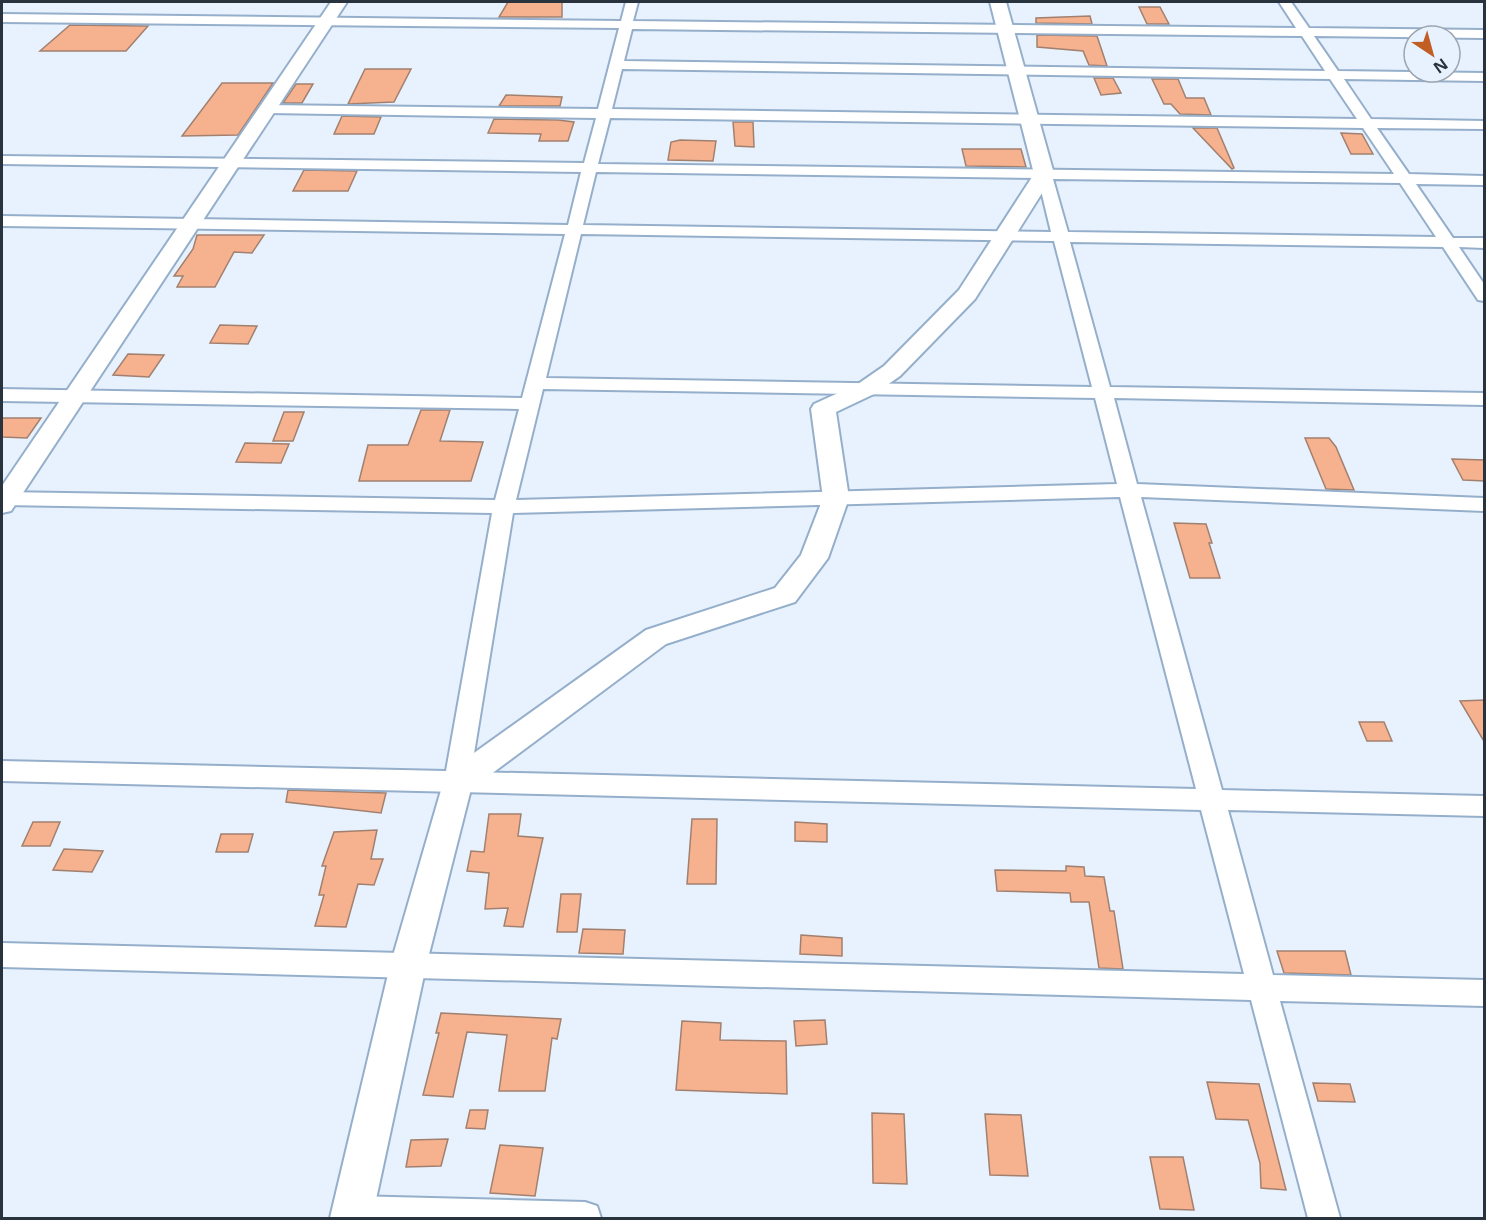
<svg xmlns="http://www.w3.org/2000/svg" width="1486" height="1220" font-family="'Noto Sans',sans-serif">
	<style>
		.building { fill: #f6b18f; stroke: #a2806f; stroke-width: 1.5 }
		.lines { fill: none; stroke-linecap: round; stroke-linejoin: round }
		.minor-casing { stroke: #95afcb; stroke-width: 4 }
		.tertiary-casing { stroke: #95afcb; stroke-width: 4 }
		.minor { fill: #fff; fill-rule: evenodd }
		.tertiary { fill: #fff; fill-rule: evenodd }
	</style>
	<rect width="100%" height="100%" fill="#e7f2fe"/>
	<path class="building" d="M508,2H562V17H499Z
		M1139,7H1160L1169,24H1147Z
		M1090,16L1092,24L1036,23V18Z
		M70,25L144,26H148L126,51H40Z
		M1037,35L1097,36L1107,66L1089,65L1083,51L1037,47Z
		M365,69H411L394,102L348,104Z
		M1094,78H1113L1121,93L1101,95Z
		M1152,79H1178L1186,98H1204L1211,115L1180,114L1171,104H1164Z
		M222,83H273L238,135L182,136Z
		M296,84H313L302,103H283Z
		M506,95L562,97L560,106H499Z
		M342,116L381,117L374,134H334Z
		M494,119L558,120L574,122L568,141H539L541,134L488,133Z
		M733,122H753L754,147L735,146Z
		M1193,128H1217L1234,168L1232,169Z
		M1341,133L1362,134L1373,154H1351Z
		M680,140L716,141L713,161L668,160L671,142Z
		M962,149H1021L1026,167L966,166Z
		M304,170L357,171L348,191H293Z
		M197,235H264L252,253L234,252L215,287H177L183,276H174L193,249Z
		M220,325L257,326L248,344L210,343Z
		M128,354L164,355L149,377L113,375Z
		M421,410H450L440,441L483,442L471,481H359L368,445H408Z
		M284,412H304L293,441H273Z
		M2,418H41L27,438L2,437Z
		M1305,438H1329L1336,447L1354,490L1326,489Z
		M245,443L289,444L281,463L236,462Z
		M1452,459L1485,460V481L1463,480Z
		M1174,523L1206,524L1212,543H1209L1220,578H1190Z
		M1485,700V743L1460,701Z
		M1359,722H1384L1392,741H1367Z
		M288,790L386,793L381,813L286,802Z
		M489,814H521L518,836L543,838L523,927L504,926L508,908L485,909L489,873L467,871L471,851L484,852Z
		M692,819H717L716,884H687Z
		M33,822H60L50,846H22Z
		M795,822L827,824V842L795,841Z
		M377,830L371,859H383L374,885L358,884L346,927L315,926L324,895H319L326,866H322L334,832Z
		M221,834H253L248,852H216Z
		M64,849L103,851L92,872L53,870Z
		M1066,866L1084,867L1085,876L1104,877L1110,911H1114L1123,969L1099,968L1089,902H1071L1070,893L997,891L995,870L1066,871Z
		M561,894H581L577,932H557Z
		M583,929L625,930L623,954L579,953Z
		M801,935L842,938V956L800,954Z
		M1277,951H1345L1351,975L1284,973Z
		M441,1013L561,1019L557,1039L552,1038L545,1091H499L507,1035L467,1032L453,1097L423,1095L439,1033H436Z
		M825,1020L827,1044L796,1046L794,1021Z
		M682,1021L721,1023L720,1040L786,1041L787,1094L676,1090Z
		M1207,1082L1259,1084L1286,1190L1261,1188L1260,1163L1248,1120L1216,1119Z
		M1313,1083L1350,1084L1355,1102L1318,1101Z
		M470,1110H488L485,1129L466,1128Z
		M872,1113L904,1114L907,1184L873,1183Z
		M985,1114L1021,1115L1028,1176L990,1175Z
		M448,1139L441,1166L406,1167L411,1140Z
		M500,1145L543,1148L535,1196L490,1193Z
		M1150,1157H1183L1194,1210L1160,1209Z"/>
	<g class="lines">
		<g class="minor-casing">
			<path id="minor" d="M626,2H638L633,21L1296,28L1279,2H1291L1309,28L1484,30V38L1314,36L1338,71L1484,73V81L1344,79L1371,119L1484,121V129L1377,128L1409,174L1484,176V185L1416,184L1453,238H1484V248L1459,247L1484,284V301L1478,300L1443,247L1070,242L1110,387L1484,393V405L1114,398L1137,484L1484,498V511L1141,497L1222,790L1484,796V816L1228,810L1273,975L1484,980V1006L1280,1001L1340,1218H1308L1251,1000L2,967V943L1244,974L1201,810L2,781V761L446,771L492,513L2,505V492L495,500L519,409L2,401V389L522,398L565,234L2,226V216L568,225L581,172L2,164V156L584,163L596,118L267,113L260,109L267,105L598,109L619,28L2,22V14L621,21ZM632,29L1302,36L1325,71L624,61ZM622,69L1330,79L1357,119L612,109ZM610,118L1363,128L1394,174L598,164ZM596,172L1038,178L1051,232L583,225ZM1053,179L1400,183L1436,237L1068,232ZM581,234L1054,241L1092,387L546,378ZM543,389L1095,398L1117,484L516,500ZM1120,497L1196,789L471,772L513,513Z
				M353,1196L585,1202L597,1206L601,1218H339L337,1212L341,1200Z"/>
		</g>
		<g class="tertiary-casing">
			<path id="tertiary" d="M331,2H347L11,511L2,513V486Z
				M990,2H1006L1054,174L975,299L900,376L874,394L836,412L849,498L828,558L795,602L666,644L471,789L426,966L372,1218H330L390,966L446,773L646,630L775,588L801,555L823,498L811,409L814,404L858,384L884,366L959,290L1034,174Z"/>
		</g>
		<use href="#minor" class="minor"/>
		<use href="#tertiary" class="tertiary"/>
	</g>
	<rect width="1486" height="1220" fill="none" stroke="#28333e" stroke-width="6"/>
	<g transform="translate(1432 54) rotate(144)"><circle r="28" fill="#e7f2fe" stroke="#9ba6b1" stroke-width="1.5"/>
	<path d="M0-4.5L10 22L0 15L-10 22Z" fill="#c05e23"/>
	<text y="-9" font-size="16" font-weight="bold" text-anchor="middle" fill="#28333e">N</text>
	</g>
</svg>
